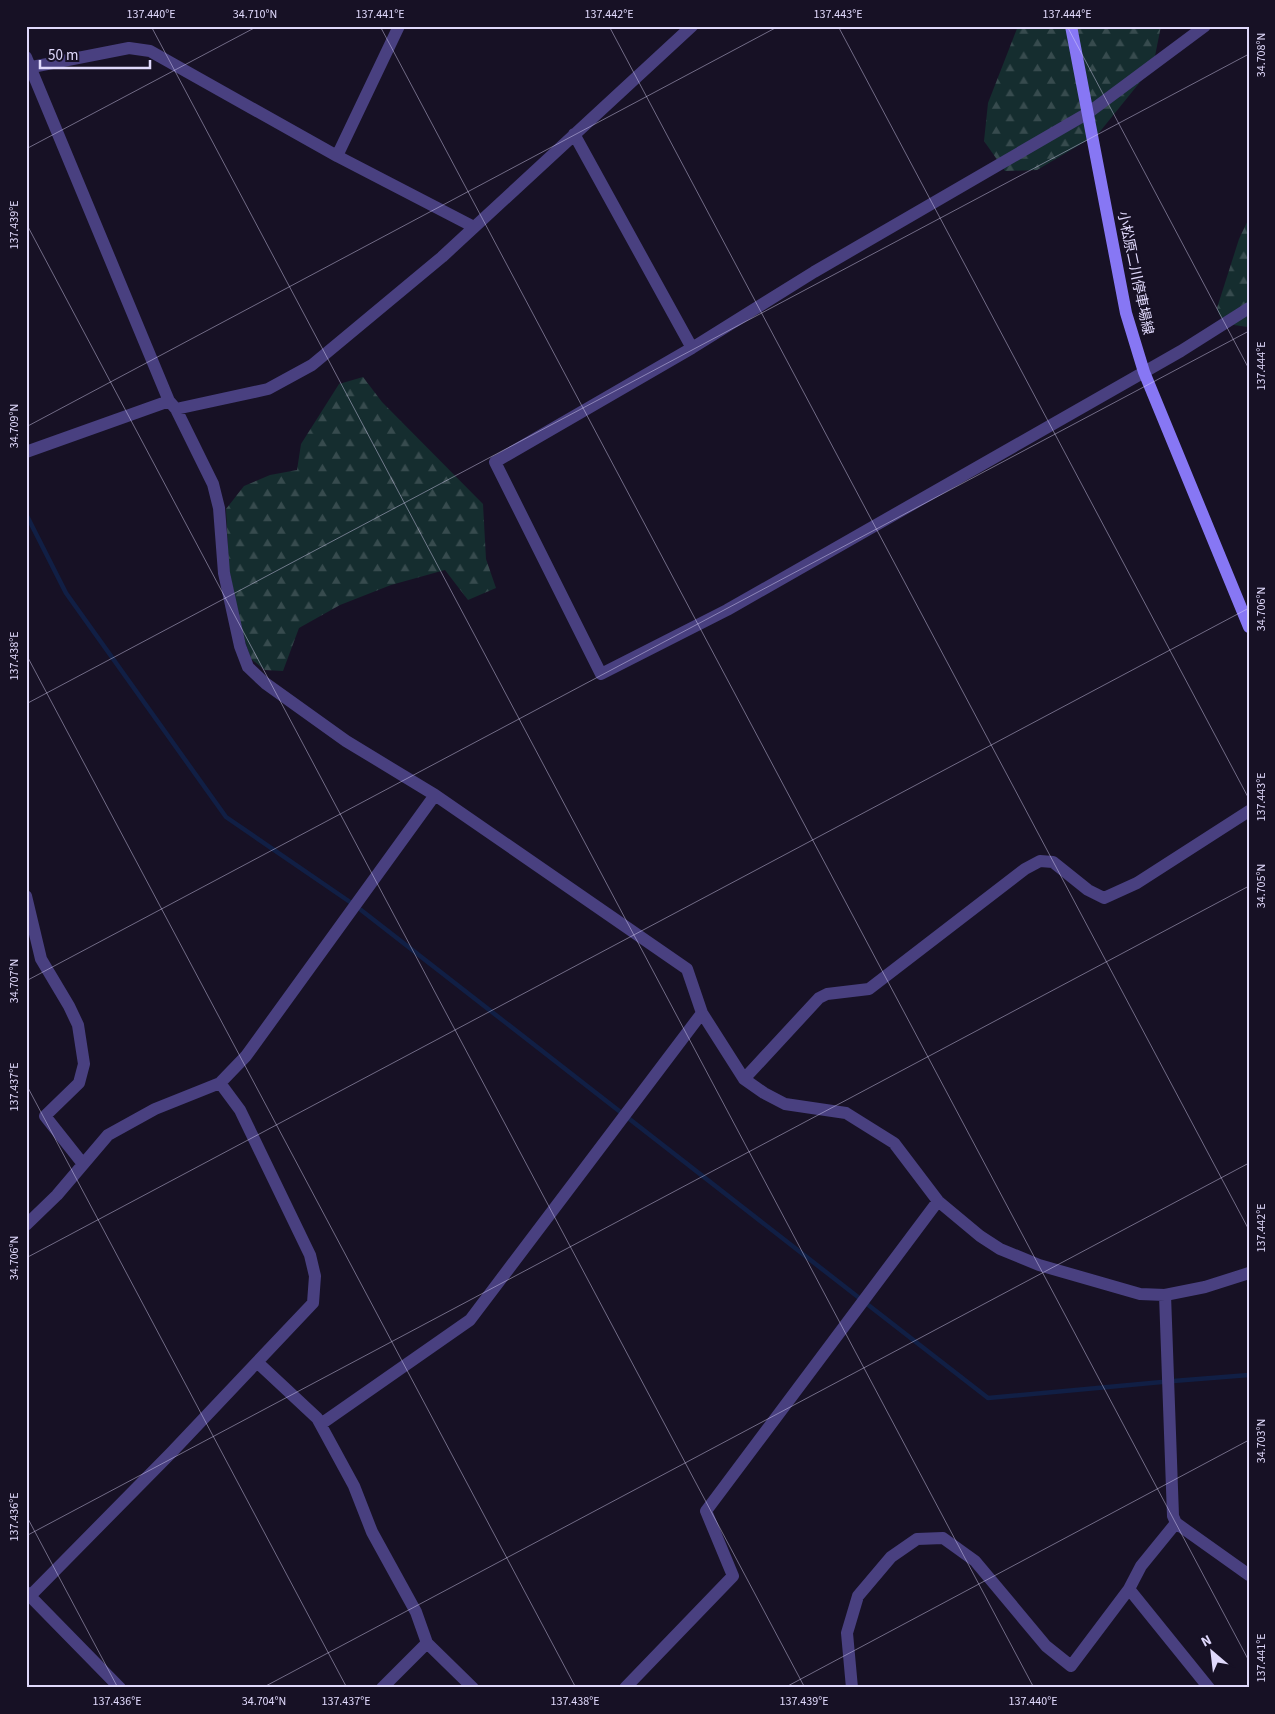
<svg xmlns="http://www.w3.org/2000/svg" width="1275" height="1714" font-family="'Source Sans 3','Noto Sans JP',sans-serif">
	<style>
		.forest { fill: url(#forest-firs) }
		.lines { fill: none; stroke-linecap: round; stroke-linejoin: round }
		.stream { stroke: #111f45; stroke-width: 4.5 }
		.minor { stroke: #494080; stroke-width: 12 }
		.secondary { stroke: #8777f4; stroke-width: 12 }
		.ticks { fill: none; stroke: #e0d9fc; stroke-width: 1; stroke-opacity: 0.45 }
		.labels { text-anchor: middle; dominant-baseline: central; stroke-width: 5; stroke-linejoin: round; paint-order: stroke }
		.street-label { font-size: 14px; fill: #e0d9fc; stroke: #171125 }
		.neatline { fill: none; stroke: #e0d9fc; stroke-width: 2 }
		.ticks-label { font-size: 12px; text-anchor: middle; fill: #e0d9fc }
	</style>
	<defs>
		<pattern id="forest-firs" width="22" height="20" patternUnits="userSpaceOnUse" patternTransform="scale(1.25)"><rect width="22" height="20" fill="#152d2f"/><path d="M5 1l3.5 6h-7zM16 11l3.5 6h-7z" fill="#374b4e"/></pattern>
	</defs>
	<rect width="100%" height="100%" fill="#171125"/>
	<path class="forest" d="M1018,26H1161L1153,66L1098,134L1037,170L1005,171L984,141L988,103Z
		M1249,218V327C1233,325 1221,325 1217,308L1239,239Z
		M363,377L382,402L483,504L486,559L496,588L468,600L445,570L391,585L340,605L299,628L283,671L265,670L251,659L243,635L229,569L226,509L244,486L270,475L297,470L301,444L339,384Z"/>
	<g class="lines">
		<path class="stream" d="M26,514L66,593L226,817L350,902
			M361,910L858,1297
			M867,1304L988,1398L1162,1382
			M1173,1381L1249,1375"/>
		<path class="minor" d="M1205,26L1088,113L814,272L692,348L495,462L601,674L727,610L1181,351L1249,308
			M26,57L169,401L176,409L213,484L219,508L224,573L240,646L248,667L265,683L346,741L435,795L687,969L702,1013L744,1079L764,1093L785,1104L846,1113L894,1143L938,1201L980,1236L1000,1249L1039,1265L1140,1294L1165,1295L1205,1287L1249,1273
			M32,67L129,48L150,51L337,156L474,227
			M574,134L692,348
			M337,156L399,26
			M176,409L268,389L312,365L442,257L692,26
			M26,452L169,401
			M26,896L41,959L69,1006L78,1025L84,1064L79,1083L45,1116L83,1164
			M744,1079L819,998L827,994L869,989L1025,869L1040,861L1053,862L1088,890L1104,898L1137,883L1249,811
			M26,1225L57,1195L108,1135L155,1109L220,1083L246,1056L435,795
			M1165,1295L1173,1516L1176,1523L1249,1575
			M257,1362L317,1418L354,1486L372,1532L416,1612L427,1643L473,1688
			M321,1424L470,1320L702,1013
			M1129,1589L1209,1688
			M26,1592L120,1688
			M30,1596L171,1453L313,1303L315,1276L310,1255L240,1110L220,1083
			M382,1688L427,1643
			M625,1688L733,1576L706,1511L938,1201
			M852,1688L847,1633L858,1596L891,1557L917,1539L943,1538L975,1561L1046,1646L1071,1666L1129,1589L1141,1566L1176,1523"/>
		<path class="secondary" d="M1071,26L1126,313L1144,372L1249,627"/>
	</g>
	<path class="ticks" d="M151,26L1034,1688M380,26L1249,1661M609,26L1249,1230M838,26L1249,799M1067,26L1249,369M26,149L258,26M26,223L805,1688M26,427L779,26M26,654L576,1688M26,704L1249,54M26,981L1249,331M26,1084L347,1688M26,1258L1249,608M26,1515L118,1688M26,1536L1249,886M262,1688L1249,1163M784,1688L1249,1440"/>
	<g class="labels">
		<g class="street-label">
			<text transform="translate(1135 273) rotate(78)">小松原二川停車場線</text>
		</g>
	</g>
	<rect width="1275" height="1714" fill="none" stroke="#171125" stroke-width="55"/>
	<g transform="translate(1212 1652) rotate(332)" stroke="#171125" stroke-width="4" paint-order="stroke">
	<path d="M0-4L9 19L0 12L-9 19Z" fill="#e0d9fc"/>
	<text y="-8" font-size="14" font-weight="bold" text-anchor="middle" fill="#e0d9fc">N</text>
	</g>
	<path d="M40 60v8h110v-8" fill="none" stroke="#e0d9fc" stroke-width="2.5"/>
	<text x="48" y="60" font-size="15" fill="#e0d9fc" stroke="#171125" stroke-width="4" paint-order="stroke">50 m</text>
	<rect x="28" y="28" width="1220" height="1658" class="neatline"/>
	<g class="ticks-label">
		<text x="151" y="18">137.440°E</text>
		<text x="255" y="18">34.710°N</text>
		<text x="380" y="18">137.441°E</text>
		<text x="609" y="18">137.442°E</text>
		<text x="838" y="18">137.443°E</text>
		<text x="1067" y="18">137.444°E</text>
		<text transform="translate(1261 55) rotate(-90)" y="4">34.708°N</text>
		<text transform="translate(14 225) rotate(-90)" y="4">137.439°E</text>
		<text transform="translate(1261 366) rotate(-90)" y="4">137.444°E</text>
		<text transform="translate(14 426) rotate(-90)" y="4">34.709°N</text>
		<text transform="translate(1261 609) rotate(-90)" y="4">34.706°N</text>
		<text transform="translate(14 656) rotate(-90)" y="4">137.438°E</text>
		<text transform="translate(1261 797) rotate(-90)" y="4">137.443°E</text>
		<text transform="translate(1261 886) rotate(-90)" y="4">34.705°N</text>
		<text transform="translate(14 981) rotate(-90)" y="4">34.707°N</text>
		<text transform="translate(14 1087) rotate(-90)" y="4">137.437°E</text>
		<text transform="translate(1261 1228) rotate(-90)" y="4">137.442°E</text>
		<text transform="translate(14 1258) rotate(-90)" y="4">34.706°N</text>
		<text transform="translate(1261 1441) rotate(-90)" y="4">34.703°N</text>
		<text transform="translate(14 1517) rotate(-90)" y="4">137.436°E</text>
		<text transform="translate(1261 1658) rotate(-90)" y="4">137.441°E</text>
		<text x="117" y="1705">137.436°E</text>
		<text x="264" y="1705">34.704°N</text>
		<text x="346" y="1705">137.437°E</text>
		<text x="575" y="1705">137.438°E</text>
		<text x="804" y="1705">137.439°E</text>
		<text x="1033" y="1705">137.440°E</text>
	</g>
</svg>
